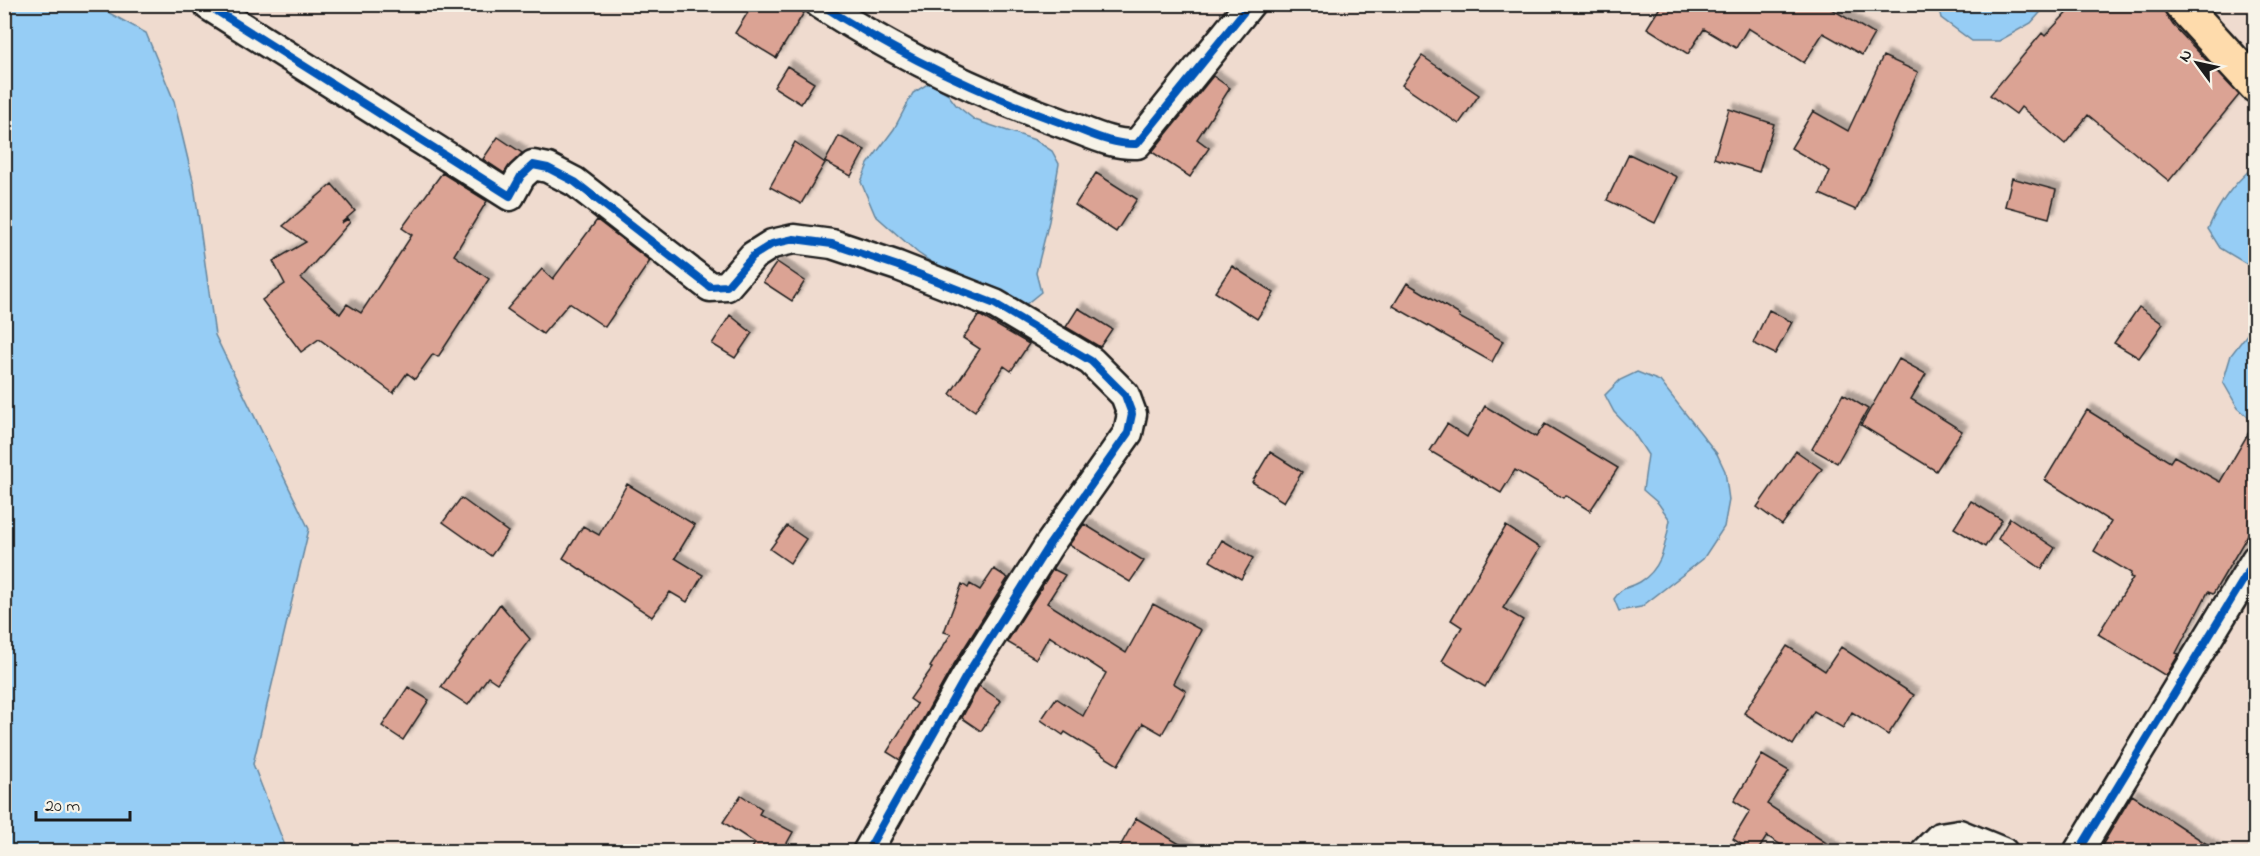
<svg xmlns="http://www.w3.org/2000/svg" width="2260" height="856" font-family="'Indie Flower',sans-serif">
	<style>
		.water { fill: #96cdf5; stroke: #65869e; stroke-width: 1.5 }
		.building { fill: #dba394; stroke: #1c1c1c; stroke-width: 1.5; filter: url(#shadow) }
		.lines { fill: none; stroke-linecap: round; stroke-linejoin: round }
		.minor-casing { stroke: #1c1c1c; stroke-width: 33 }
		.primary-casing { stroke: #1c1c1c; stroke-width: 38 }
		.minor { stroke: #f7f3e8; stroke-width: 28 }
		.primary { stroke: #fedbac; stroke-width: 33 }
		.cycleway-casing { stroke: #f7f3e8; stroke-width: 11 }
		.cycleway { stroke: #0057b8; stroke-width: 8 }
	</style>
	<defs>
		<filter id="shadow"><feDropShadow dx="5.5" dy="-5.5" stdDeviation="1.5" flood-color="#0004"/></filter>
	</defs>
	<rect width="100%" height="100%" fill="#efdbcf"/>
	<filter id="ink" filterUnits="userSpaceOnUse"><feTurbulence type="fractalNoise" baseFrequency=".0167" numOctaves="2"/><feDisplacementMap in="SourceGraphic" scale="12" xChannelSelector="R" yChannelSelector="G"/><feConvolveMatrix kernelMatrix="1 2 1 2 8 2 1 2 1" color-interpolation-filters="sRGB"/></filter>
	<g filter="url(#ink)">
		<path class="water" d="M5,4L97,5L100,8L146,33L174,101L194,185L215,335L309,529L253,764L287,851H5Z
			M1938,5V4L2047,5L2031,23L1999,41H1972L1941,18Z
			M929,83L947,93L956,105L975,120L1035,140L1052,151L1059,164L1049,221L1036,273L1041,292L1026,304L985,284L961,278L943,270L918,253L875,215L861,182L868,164L894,129L913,93Z
			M2255,165V269L2220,248L2208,229C2220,201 2233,185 2255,165Z
			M2255,324V423L2238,408L2223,382L2231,355Z
			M1637,372L1660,381L1717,454L1725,471L1729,500L1724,527L1703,559L1641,607L1619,611L1614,599C1623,585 1628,589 1640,582C1663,568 1665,544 1670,520L1658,503L1643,490L1648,455L1633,432L1614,412L1605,395L1620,380Z"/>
		<path class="building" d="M753,4H804L805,11L776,58L735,33Z
			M1662,4H1823L1874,34L1862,55L1823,33L1804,63L1748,28L1736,48L1704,29L1688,54L1647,28Z
			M2075,4H2163L2167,16L2173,25L2239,95L2169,181L2088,115L2065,144L2021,107L2016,114L1990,95L2042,33L2045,36Z
			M1422,56L1479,95L1459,124L1402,85Z
			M1883,56L1918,72L1856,210L1820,194L1830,171L1791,148L1813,111L1848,131Z
			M787,66L814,83L801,104L774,87Z
			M1213,76L1230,88L1197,139L1209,148L1190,177L1152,152Z
			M1729,109L1774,124L1759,172L1714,158Z
			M839,136L865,150L851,176L825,162Z
			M498,137L522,153L504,173L483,159Z
			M795,142L825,163L801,204L770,187Z
			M1629,154L1677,177L1655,223L1607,200Z
			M442,173L487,201L454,255L489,279L438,357L433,354L415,379L407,373L393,393L319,339L301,352L262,300L285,284L273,261L306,242L283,226L332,184L355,211L341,223L348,219L350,222L301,278L340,314L347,304L361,313L412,235L402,228Z
			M1096,173L1137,199L1116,232L1075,205Z
			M2012,178L2056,190L2049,218L2005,206Z
			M597,220L650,261L605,327L569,303L543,334L507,309L542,269L553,279Z
			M777,262L805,281L792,301L763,282Z
			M1232,266L1274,293L1257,319L1215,292Z
			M1407,283L1460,315L1459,317L1503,341L1492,362L1393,306Z
			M2139,307L2163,324L2139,358L2114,343Z
			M1078,308L1112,329L1100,347L1066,327Z
			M1769,310L1792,322L1775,354L1753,343Z
			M730,315L752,333L735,358L712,344Z
			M979,315L1029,344L1011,371L1004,366L975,411L950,394L980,349L963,338Z
			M1899,359L1926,374L1911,399L1962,431L1936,471L1861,425Z
			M1843,394L1868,409L1837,463L1812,449Z
			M1485,406L1536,437L1545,424L1618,468L1590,511L1565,495L1563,498L1515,470L1501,493L1430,451L1447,424L1467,437Z
			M2087,410L2170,462L2174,456L2220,482L2256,420V521L2213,594L2208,592L2176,653L2179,654L2166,676L2098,634L2133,578L2130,577L2131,573L2094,551L2111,522L2045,480Z
			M1796,451L1822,469L1782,525L1757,507Z
			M1270,452L1302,472L1284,502L1252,482Z
			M627,484L695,525L675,558L703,575L687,602L670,592L652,617L563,558L583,526L599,535Z
			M461,498L508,532L491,556L443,522Z
			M1971,501L2002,520L1985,547L1954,528Z
			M2010,518L2055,548L2042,569L1998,539Z
			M1084,524L1144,561L1130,582L1069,545Z
			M787,526L806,539L790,563L770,549Z
			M1506,526L1540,548L1503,608L1523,620L1485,687L1442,661L1462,627L1451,620Z
			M1222,540L1253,558L1241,579L1210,561Z
			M994,569L1008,578L951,669L900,760L887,752L917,704L910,699L932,668L930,667L951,634L944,632L962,584L968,588L970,584L980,590Z
			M1053,569L1065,575L1047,603L1126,653L1153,604L1201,630L1173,683L1186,691L1162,734L1143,723L1118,765L1065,732L1063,735L1041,720L1056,698L1083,716L1106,673L1049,636L1036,659L1007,642Z
			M500,604L530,639L497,683L488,677L468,705L441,687Z
			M1787,646L1825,671L1841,647L1914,695L1888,735L1852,712L1843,728L1814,711L1793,745L1744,713Z
			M979,686L1001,701L981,731L962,718Z
			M408,687L429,700L403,740L382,726Z
			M1762,755L1789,771L1767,804L1840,852H1792L1767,836L1757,852H1753L1733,839L1750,811L1734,801Z
			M741,795L762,809L759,814L793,832L782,852H750L755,843L723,822Z
			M2132,795L2219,852H2098Z
			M1136,818L1193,852H1117Z"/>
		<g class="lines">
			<g class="minor-casing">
				<path id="minor" d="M211,4L209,6L510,196L521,176L533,165L548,168L575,182L710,287L727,286L753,256L772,244L794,239L832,244L898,266L995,304L1091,361L1125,395L1132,414L1128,433L1049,545L965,678L867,852
					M820,4C897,54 981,94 1067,125C1091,134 1112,145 1137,144L1250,4
					M1925,852L1940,837L1959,834L2003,852
					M2078,852L2256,559"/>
			</g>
			<g class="primary-casing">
				<path id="primary" d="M2181,4L2256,86"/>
			</g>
			<use href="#minor" class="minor"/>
			<use href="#primary" class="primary"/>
			<g class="cycleway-casing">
				<path id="cycleway" d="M211,4L209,6L510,196L521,176L533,165L548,168L575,182L710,287L727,286L753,256L772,244L794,239L832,244L898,266L995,304L1091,361L1125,395L1132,414L1128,433L1049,545L965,678L867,852
					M820,4C897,54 981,94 1067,125C1091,134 1112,145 1137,144L1250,4
					M2078,852L2256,559"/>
			</g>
			<use href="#cycleway" class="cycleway"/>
		</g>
	</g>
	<rect width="2260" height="856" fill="none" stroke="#f7f3e8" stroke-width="24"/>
	<rect x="12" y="12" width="2236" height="832" fill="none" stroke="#1c1c1c" stroke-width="2" filter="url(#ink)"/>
	<g transform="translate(2197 63) rotate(303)" stroke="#f7f3e8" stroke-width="4.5" paint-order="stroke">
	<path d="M0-4.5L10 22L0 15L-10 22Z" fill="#1c1c1c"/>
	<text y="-9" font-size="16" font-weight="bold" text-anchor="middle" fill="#1c1c1c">N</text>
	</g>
	<path d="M36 811v9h94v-9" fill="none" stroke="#1c1c1c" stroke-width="3"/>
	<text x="45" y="811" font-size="18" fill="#1c1c1c" stroke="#f7f3e8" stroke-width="4.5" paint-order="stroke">20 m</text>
</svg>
